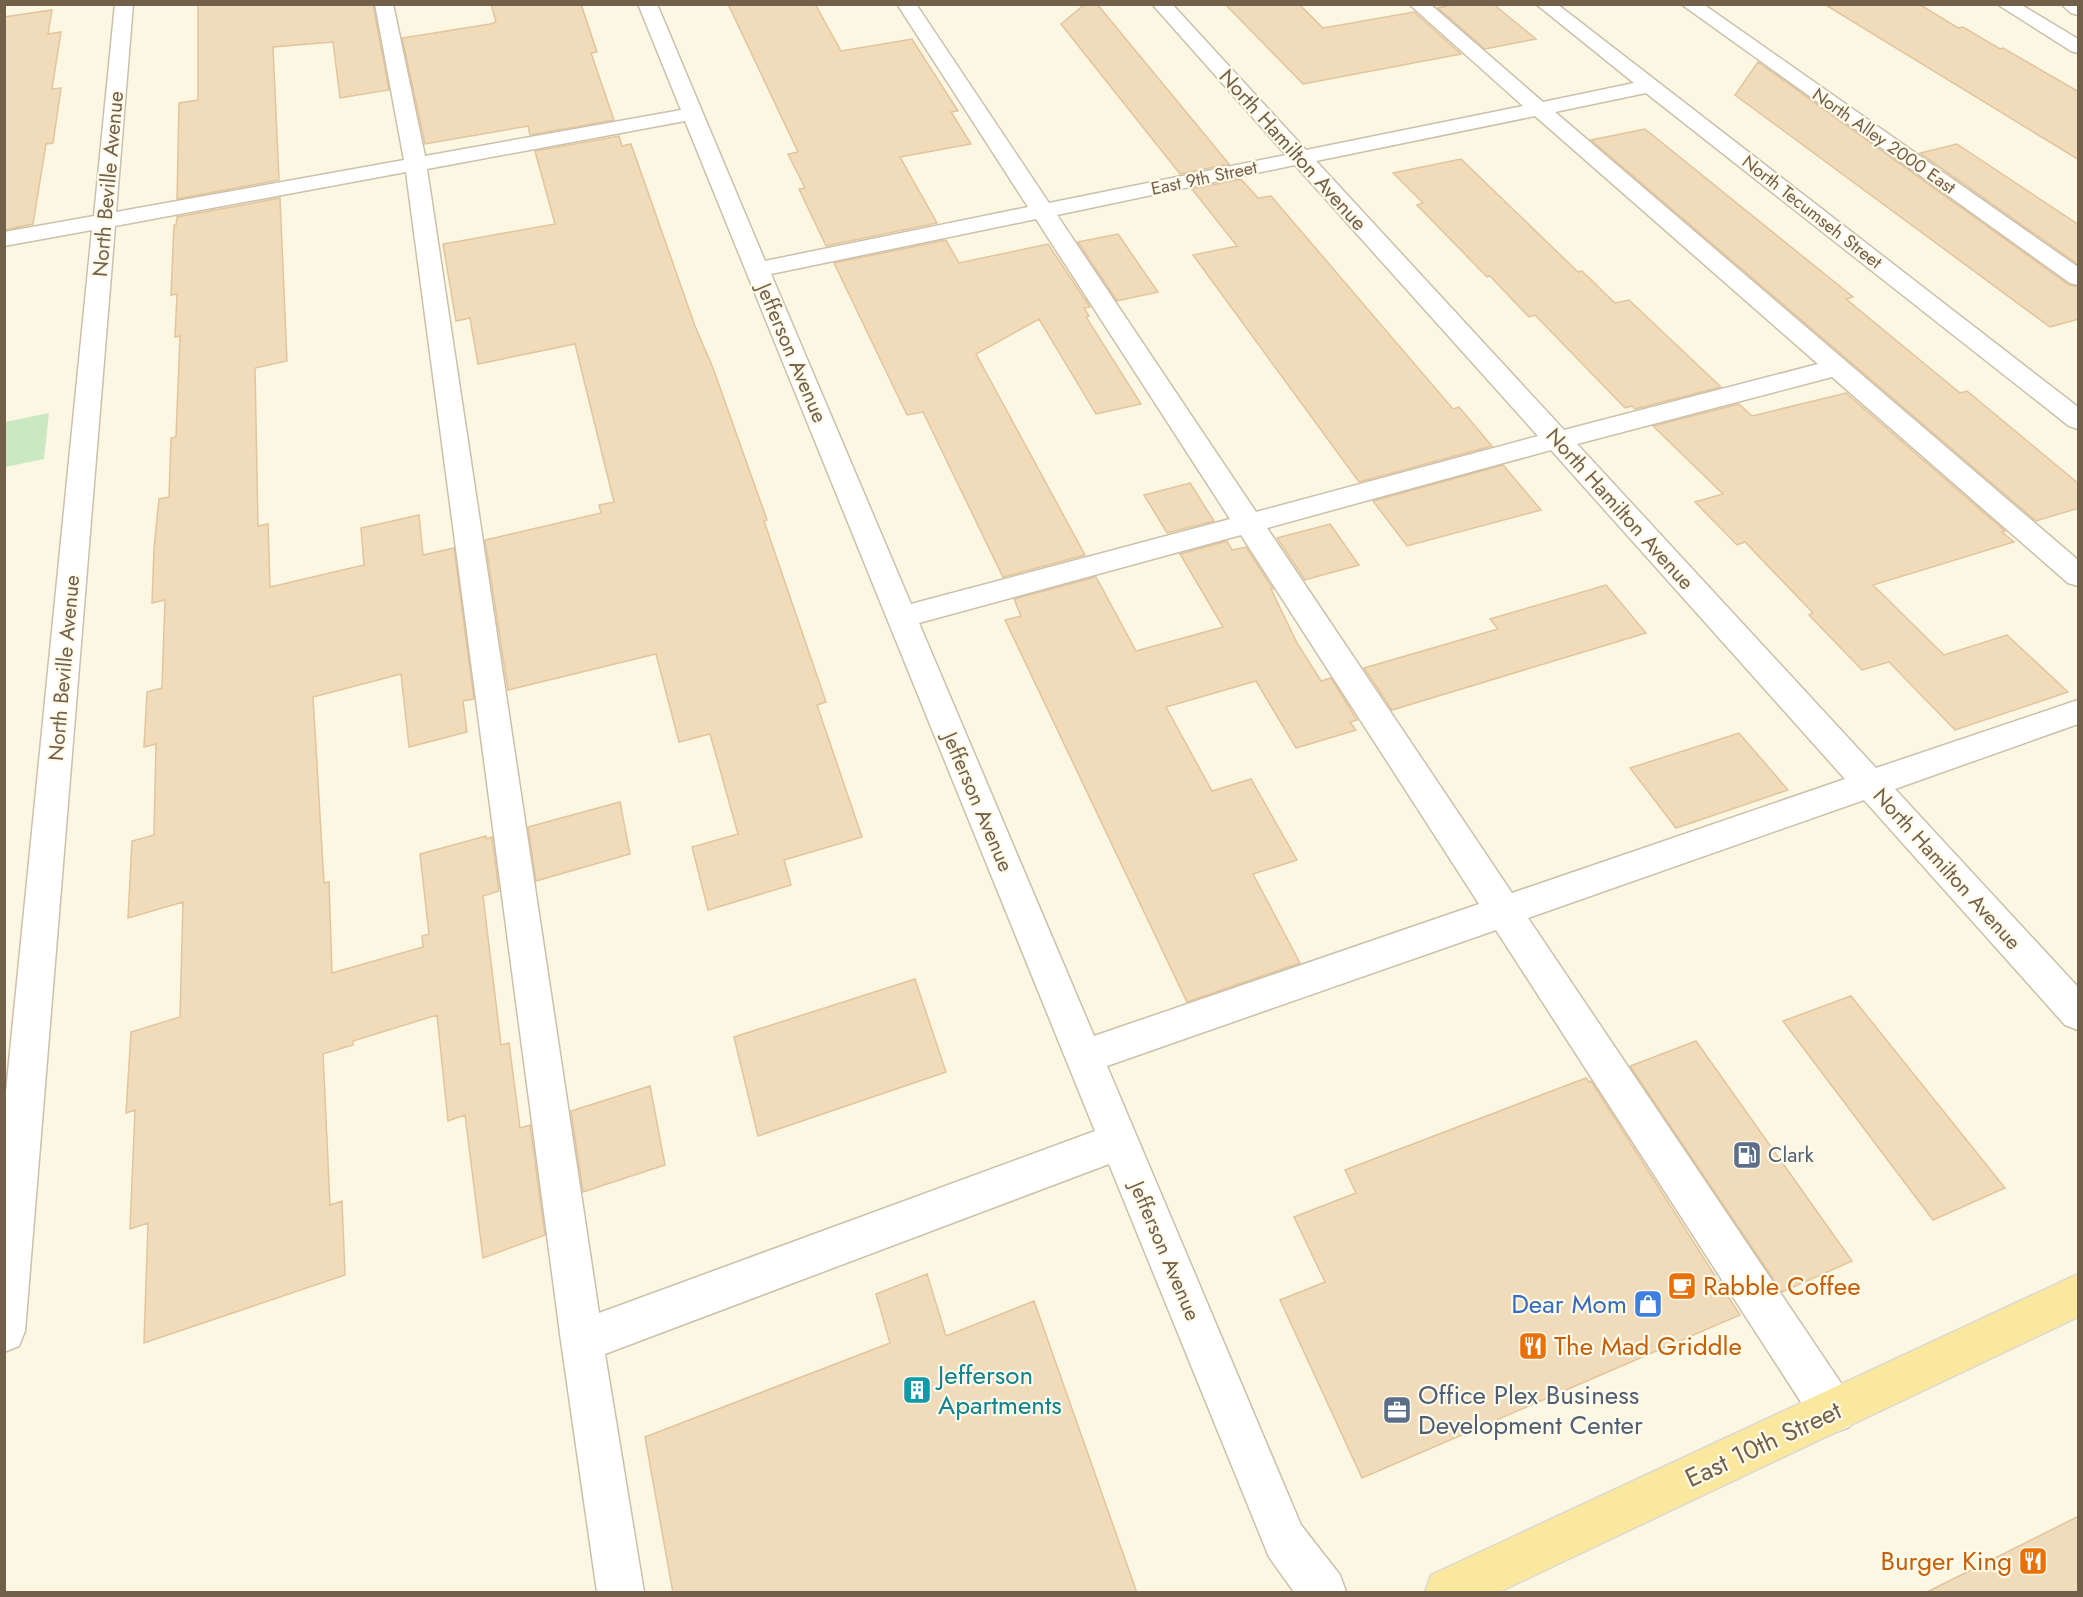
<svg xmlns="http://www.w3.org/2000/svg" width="2083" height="1597" font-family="Jost,sans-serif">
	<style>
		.green { fill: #cae8c2 }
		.building { fill: #f0dbbb; stroke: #e2c59c; stroke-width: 1.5 }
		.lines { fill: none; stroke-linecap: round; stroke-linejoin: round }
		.minor-casing { stroke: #ccc0aa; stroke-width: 3 }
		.major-casing { stroke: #ddd9d4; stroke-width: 3 }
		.minor { fill: #fff; fill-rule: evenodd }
		.major { fill: #f9e89d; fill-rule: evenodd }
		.labels { text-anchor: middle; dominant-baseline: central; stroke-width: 4.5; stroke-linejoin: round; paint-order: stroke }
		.far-street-label { font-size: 18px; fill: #73604a; stroke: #fffae9 }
		.street-label { font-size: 21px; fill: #73604a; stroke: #fffae9 }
		.service-label { font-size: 21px; fill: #4e5e75; stroke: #fffae9; text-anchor: start }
		.near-food-label { font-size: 26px; fill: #c56008; stroke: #fffae9; text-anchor: start }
		.near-shop-label { font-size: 26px; fill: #366cbe; stroke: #fffae9; text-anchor: end }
		.near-culture-label { font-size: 26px; fill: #0d838f; stroke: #fffae9; text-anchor: start }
		.near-service-label { font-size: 26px; fill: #4e5e75; stroke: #fffae9; text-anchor: start }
		.near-street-label { font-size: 26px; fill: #73604a; stroke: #fffae9 }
	</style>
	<rect width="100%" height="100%" fill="#fbf7e3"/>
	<path class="green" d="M49,413L44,459L5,467V422Z"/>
	<path class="building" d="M198,4H373L389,90L340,98L333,42L273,47L279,180L177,199L179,103L198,100Z
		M491,4H581L597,52L591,53L614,120L530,135L528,126L425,144L402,38L490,24L496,22Z
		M728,4H815L841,51L912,39L958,111L951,112L971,144L900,157L937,223L826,246L799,189L805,188L788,154L798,152Z
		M1085,4H1097L1229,164L1180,174L1061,24Z
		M1225,4H1299L1323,28L1414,12L1461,54L1303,84Z
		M1455,4H1493L1536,39L1485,49L1438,8Z
		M1824,4H1919L1958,28L1963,27L2000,49L2003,48L2079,92V160Z
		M52,10L48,34L61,32L52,89L61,88L53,143L46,144L33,224L4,230V17Z
		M1758,62L2069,285L2079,287V319L2050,327L1735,95Z
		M1645,129L1853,297L1846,299L1960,393L1967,391L2079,484V508L2036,521L1591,140Z
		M619,136L622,146L631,144L695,326L713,368L767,520L764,521L826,702L817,705L862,837L784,860L791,885L708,910L692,847L738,834L710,734L679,742L656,654L508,690L485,540L601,513L599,505L614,502L575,344L478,364L470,318L456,321L443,244L555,224L535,151Z
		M1957,144L2079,225V265L1920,153Z
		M1461,159L1578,272L1582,271L1615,303L1629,300L1721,387L1635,409L1632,406L1625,408L1535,315L1529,317L1490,276L1487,277L1417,205L1423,203L1393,173Z
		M1241,179L1258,198L1271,196L1453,409L1459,407L1492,446L1359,482L1193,255L1237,246L1192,189Z
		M280,198L287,361L255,368L258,526L268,524L270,587L364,565L361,528L419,515L423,555L454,548L474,699L463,701L467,732L409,747L401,674L313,697L324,883L329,882L332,973L423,947L422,936L429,934L420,854L486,836V839L492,837L499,891L483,896L501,1045L509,1043L520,1128L530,1125L545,1235L483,1258L465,1115L448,1121L437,1015L353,1041V1045L323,1054L330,1205L342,1201L345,1275L144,1343L148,1223L130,1229L135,1110L126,1113L131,1032L180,1017L183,902L128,918L132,841L154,835L156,744L144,747L147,692L162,688L165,600L152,603L154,549L159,499L169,497L171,438L176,437L180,336L175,337L177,294L171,295L174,225H176L177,217Z
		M1118,234L1158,292L1117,301L1078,242Z
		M946,240L959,263L1048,244L1090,307L1084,308L1089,316L1086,317L1141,404L1096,414L1039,319L976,354L1085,555L1003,577L923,412L907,415L834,263Z
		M1846,393L2005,531L2002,532L2014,542L1873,585L1944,655L2007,635L2068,692L1955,730L1889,662L1862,670L1809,615L1813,613L1745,542L1737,545L1695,502L1723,494L1653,426L1739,404L1752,416Z
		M1503,465L1541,510L1407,546L1373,501Z
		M1190,483L1214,521L1167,533L1144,495Z
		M1330,524L1359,565L1305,580L1277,538Z
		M1227,541L1232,550L1246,547L1273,589H1271L1297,643L1321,681L1331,678L1357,720L1350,722L1356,730L1296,748L1256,681L1166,707L1212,791L1251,779L1297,860L1253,874L1300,963L1187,1002L1005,620L1021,616L1014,599L1096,577L1136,651L1223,627L1180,554Z
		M1606,585L1646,633L1392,710L1364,668L1498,629L1490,619Z
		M1739,733L1788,790L1676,828L1630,768Z
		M620,802L630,854L536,881L528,827Z
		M915,979L946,1072L758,1136L734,1037Z
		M1851,996L2005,1188L1933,1220L1783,1021Z
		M1696,1041L1713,1065L1852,1261L1782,1292L1630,1066Z
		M1586,1078L1589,1082L1591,1081L1740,1315L1362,1478L1280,1300L1325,1282L1294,1217L1356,1193L1345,1170Z
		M650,1086L665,1165L583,1192L571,1111Z
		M927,1274L946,1336L1034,1301L1137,1593H673L645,1437L890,1343L876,1294Z
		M2079,1516V1593H1925Z"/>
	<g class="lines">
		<g class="minor-casing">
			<path id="minor" d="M115,4H133L116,212L404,160L375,4H393L425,156L681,110L638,4H657L765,261L1028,207L897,4H916L1049,203L1286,155L1152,4H1172L1306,150L1523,106L1409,4H1430L1543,102L1634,83L1536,4H1557L2078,407V429L2069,426L1646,93L1555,112L2078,560V586L2068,583L1832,377L1577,444L1876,768L2078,700V724L1895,789L2078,987V1030L2065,1025L1864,800L1528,918L1849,1395L1855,1411L1849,1427L1833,1433L1817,1427L1496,930L1107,1066L1301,1525L1340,1575L1346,1592H1294L1269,1557L1109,1164L605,1354L644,1592H597L561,1341L406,172L115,226L25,1331L19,1346L4,1352V1112L92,230L4,246V232L94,216ZM1535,116L1818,364L1564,430L1316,161ZM685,121L1095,1131L599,1313L427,169ZM1295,165L1538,436L1256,512L1057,215ZM1036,219L1230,519L911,604L771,274ZM1551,450L1845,779L1512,893L1267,528ZM1241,535L1479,904L1094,1036L919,623Z
				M1681,4H1703L2078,267V285L2070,283Z
				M1997,4H2020L2078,39V53L2071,51Z
				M2061,4H2078V15L2071,13Z"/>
		</g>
		<g class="major-casing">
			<path id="major" d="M2078,1274V1317L1499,1592H1425L1431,1575Z"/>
		</g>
		<use href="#minor" class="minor"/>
		<use href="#major" class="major"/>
	</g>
	<defs>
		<g id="fuel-square" transform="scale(1.5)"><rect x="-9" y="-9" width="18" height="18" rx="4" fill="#5c6f8a" stroke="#fffae9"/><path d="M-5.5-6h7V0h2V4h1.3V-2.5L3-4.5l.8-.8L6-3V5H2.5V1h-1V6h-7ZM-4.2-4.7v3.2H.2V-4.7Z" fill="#fff"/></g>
		<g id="cafe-square" transform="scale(1.5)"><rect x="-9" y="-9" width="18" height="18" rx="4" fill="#e8710a" stroke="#fffae9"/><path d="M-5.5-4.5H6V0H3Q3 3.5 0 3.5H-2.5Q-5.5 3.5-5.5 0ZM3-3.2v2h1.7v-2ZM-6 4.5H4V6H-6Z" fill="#fff"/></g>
		<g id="shop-square" transform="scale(1.5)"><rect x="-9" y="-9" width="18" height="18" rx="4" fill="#3f7fe0" stroke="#fffae9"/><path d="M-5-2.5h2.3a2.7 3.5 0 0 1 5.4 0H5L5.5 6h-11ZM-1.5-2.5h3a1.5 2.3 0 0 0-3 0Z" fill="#fff"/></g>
		<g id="restaurant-square" transform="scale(1.5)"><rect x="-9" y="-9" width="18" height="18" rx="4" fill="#e8710a" stroke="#fffae9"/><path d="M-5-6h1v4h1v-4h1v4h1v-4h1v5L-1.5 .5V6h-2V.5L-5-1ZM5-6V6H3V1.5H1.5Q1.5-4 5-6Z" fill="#fff"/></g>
		<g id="building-square" transform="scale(1.5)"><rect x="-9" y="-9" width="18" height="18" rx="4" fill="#0f9aa8" stroke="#fffae9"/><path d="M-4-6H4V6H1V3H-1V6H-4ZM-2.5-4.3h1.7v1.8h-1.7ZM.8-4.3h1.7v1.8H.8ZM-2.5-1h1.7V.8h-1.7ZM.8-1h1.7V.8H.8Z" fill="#fff"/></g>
		<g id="office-square" transform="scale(1.5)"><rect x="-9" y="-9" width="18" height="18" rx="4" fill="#5c6f8a" stroke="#fffae9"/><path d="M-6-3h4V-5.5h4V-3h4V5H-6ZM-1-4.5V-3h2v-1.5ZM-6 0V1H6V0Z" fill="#fff"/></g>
	</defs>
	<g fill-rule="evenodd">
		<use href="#fuel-square" x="1747" y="1155"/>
		<use href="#cafe-square" x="1682" y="1286"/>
		<use href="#shop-square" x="1648" y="1304"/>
		<use href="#restaurant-square" x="1533" y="1346"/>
		<use href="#building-square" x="917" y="1390"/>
		<use href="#office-square" x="1397" y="1410"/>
		<use href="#restaurant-square" x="2033" y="1561"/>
	</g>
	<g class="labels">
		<g class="far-street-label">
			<text transform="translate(1884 141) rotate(35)">North Alley 2000 East</text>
			<text transform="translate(1204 178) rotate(-12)">East 9th Street</text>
			<text transform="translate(1812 212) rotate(38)">North Tecumseh Street</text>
		</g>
		<g class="street-label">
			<text transform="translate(1293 150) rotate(48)">North Hamilton Avenue</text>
			<text transform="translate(108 184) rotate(-85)">North Beville Avenue</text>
			<text transform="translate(792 353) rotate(67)">Jefferson Avenue</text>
			<text transform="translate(1620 509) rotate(48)">North Hamilton Avenue</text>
			<text transform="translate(64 668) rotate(-85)">North Beville Avenue</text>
			<text transform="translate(978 802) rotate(67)">Jefferson Avenue</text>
			<text transform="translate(1947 869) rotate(48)">North Hamilton Avenue</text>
			<text transform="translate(1165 1251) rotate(67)">Jefferson Avenue</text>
		</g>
		<g class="service-label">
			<text x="1768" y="1155">Clark</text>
		</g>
		<g class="near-food-label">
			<text x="1703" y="1286">Rabble Coffee</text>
			<text x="1554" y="1346">The Mad Griddle</text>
			<text x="2012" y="1561" text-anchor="end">Burger King</text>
		</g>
		<g class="near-shop-label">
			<text x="1627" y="1304">Dear Mom</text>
		</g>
		<g class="near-culture-label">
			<text x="938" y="1375">Jefferson<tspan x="938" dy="30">Apartments</tspan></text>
		</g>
		<g class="near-service-label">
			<text x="1418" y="1395">Office Plex Business<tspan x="1418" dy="30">Development Center</tspan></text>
		</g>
		<g class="near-street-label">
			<text transform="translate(1763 1444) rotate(-25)">East 10th Street</text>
		</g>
	</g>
	<rect width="2083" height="1597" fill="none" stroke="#73604a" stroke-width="12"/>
</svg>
